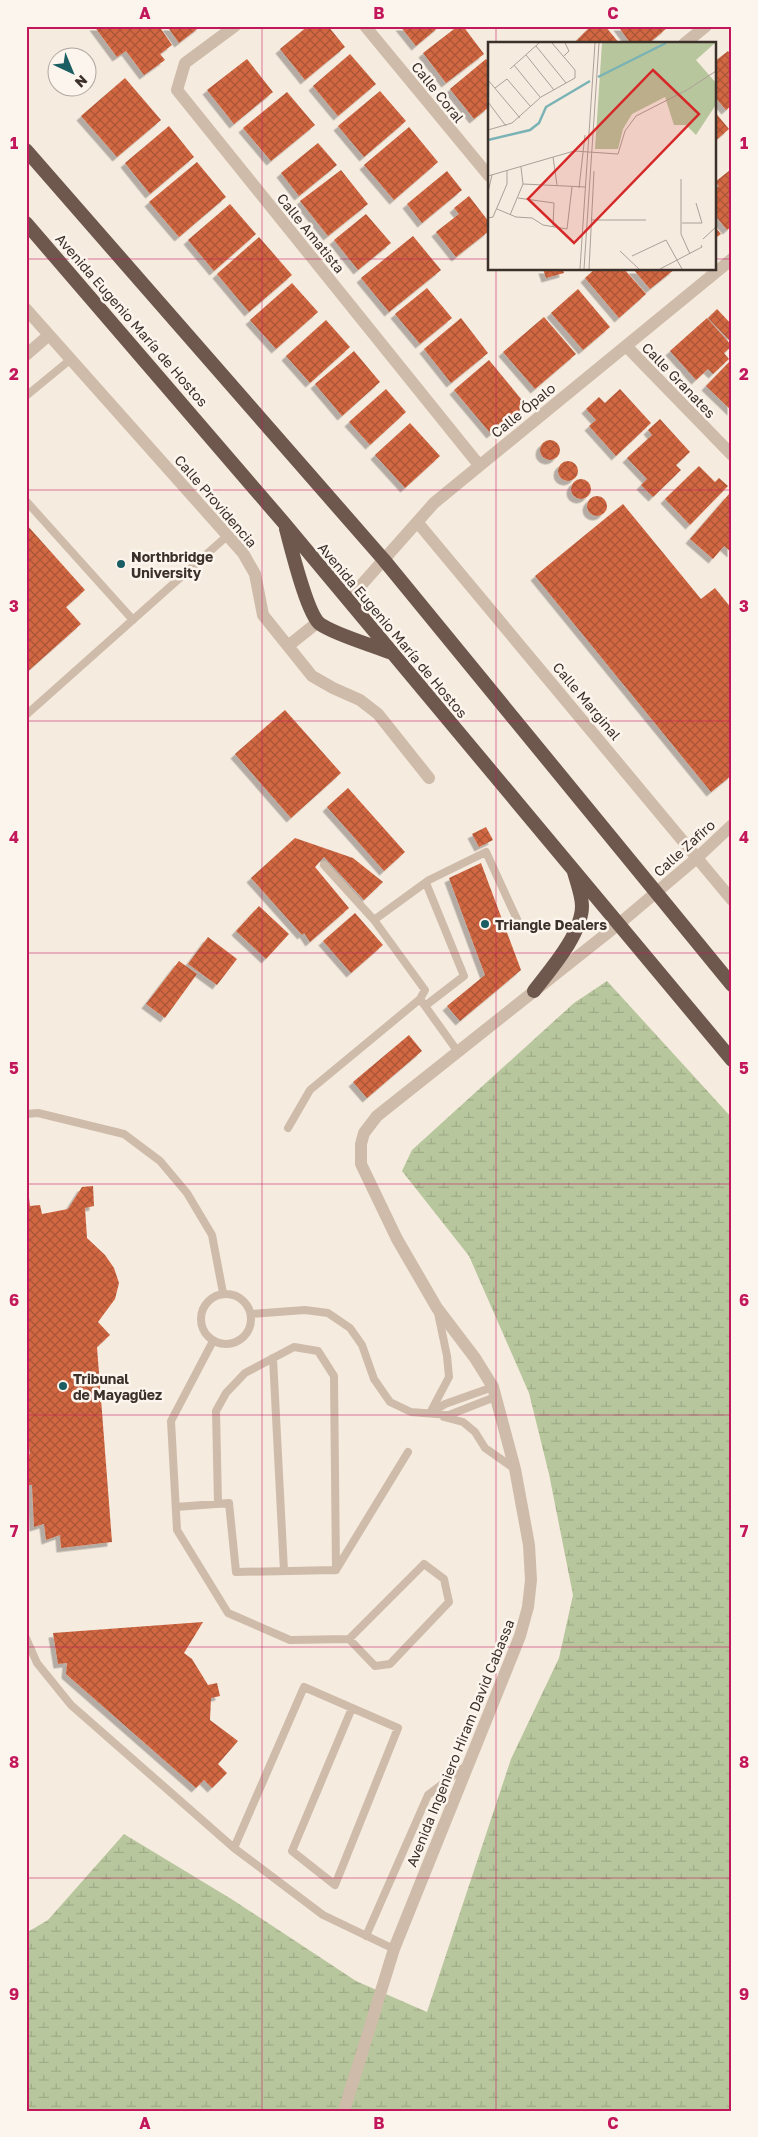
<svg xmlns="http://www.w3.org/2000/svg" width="758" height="2137" font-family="'Golos Text',sans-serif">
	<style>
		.wetland { fill: url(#wetland-marsh) }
		.building { fill: url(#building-cross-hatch); filter: url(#shadow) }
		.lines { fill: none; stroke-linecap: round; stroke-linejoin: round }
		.service { stroke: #cfbba9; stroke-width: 8 }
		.minor { stroke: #cfbba9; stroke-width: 12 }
		.trunk { stroke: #6e584d; stroke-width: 14 }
		.grid { fill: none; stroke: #c2185b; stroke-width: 1; stroke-opacity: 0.55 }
		.poi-dot { fill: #1a5d62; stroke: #fcf5ed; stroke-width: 2 }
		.labels { text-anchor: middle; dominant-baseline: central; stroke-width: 5; stroke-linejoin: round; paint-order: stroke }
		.street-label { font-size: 14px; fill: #3c302a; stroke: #fcf5ed }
		.poi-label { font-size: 14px; font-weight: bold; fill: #3c302a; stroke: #fcf5ed; text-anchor: start }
		.inset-river { fill: none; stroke: #7bb2b6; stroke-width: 2.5 }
		.inset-road { fill: none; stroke: #aba097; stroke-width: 1 }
		.view { fill: #d62828; fill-opacity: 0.15; stroke: #d62828; stroke-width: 2.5 }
		.inset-edge { fill: none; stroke: #3c302a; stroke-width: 2.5 }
		.neatline { fill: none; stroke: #c2185b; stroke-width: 2 }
		.grid-label { font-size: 16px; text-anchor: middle; font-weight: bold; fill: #c2185b }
	</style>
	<defs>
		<pattern id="wetland-marsh" width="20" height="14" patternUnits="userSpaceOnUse" patternTransform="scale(1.25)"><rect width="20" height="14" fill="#b8c69d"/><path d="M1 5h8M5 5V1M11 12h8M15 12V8" fill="none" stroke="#9faa87"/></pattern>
		<pattern id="building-cross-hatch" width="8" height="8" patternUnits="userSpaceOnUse" patternTransform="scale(1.25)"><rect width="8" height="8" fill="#d16742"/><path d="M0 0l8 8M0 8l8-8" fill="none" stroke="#ab5537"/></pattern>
		<filter id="shadow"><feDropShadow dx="-4.5" dy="4.5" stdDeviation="0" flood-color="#0004"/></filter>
	</defs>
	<rect width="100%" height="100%" fill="#f5ebdf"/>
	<path class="wetland" d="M607,981L732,1118V2111H26V1933L48,1920L124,1834L233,1900L356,1981L427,2012L511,1759L559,1658L573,1595L549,1474L529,1393L469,1256L402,1171L412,1150L574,1003Z"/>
	<path class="building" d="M94,26H159L172,45L160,54L165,60L144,75L126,51L117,57Z
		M167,26H201L179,43Z
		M308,26H328L345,47L305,80L280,49Z
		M400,26H440L416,46Z
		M458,26H463L484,54L446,83L423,53Z
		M591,26H605L620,44H573Z
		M618,26H665L667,28L648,44H631Z
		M728,51L732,56V105L726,110L714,96V62Z
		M350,54L376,84L338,116L313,86Z
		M247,59L273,92L234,124L207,90Z
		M486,59L489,63V107L474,119L450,89Z
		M125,78L161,120L117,157L81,116Z
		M380,91L406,121L364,157L338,126Z
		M287,92L315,125L271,161L243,128Z
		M714,111L729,129L714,142Z
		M169,126L194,157L150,194L125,163Z
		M409,127L438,162L394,200L364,165Z
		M318,143L337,165L299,196L281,173Z
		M197,162L226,197L179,237L149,202Z
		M341,170L368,204L328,236L300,201Z
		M730,170L732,173V226L727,230L714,214V190L719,186L715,182Z
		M447,171L462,190L422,223L407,204Z
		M469,196L489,222V231L456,257L436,232L459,214L454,208Z
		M230,204L256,234L214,271L188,240Z
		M366,214L391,243L358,270L334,240Z
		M714,226L721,234L714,239Z
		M413,236L441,270L389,312L361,278Z
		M259,237L292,275L249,312L217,274Z
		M543,269H563L564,273L546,278Z
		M595,269H624L646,294L619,318L585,278Z
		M633,269H675L650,289Z
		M292,283L318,312L276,349L250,320Z
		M427,288L452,318L420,344L395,314Z
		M578,289L610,327L583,350L551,313Z
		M717,309L732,325V337L729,340L708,318Z
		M544,317L576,354L535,389L503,352Z
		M461,318L488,353L451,383L424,349Z
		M707,318L732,346L724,353L729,359L713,374L708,369L696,380L670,351Z
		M326,320L350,347L310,383L286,356Z
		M354,351L380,382L342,416L315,384Z
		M732,359V411L706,386Z
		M489,360L526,405L491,434L454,390Z
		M386,389L406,412L370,445L349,422Z
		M620,389L651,423L616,456L589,426L596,420L586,409L599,397L605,403Z
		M660,419L690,452L676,465L681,470L653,497L641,485L647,479L627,458L652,435L648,430Z
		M410,423L440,456L405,488L375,455Z
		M540 450a10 10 0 1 1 20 0a10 10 0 1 1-20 0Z
		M558 471a10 10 0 1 1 20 0a10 10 0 1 1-20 0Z
		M699,466L715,482L719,478L728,486L690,525L665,499Z
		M571 489a10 10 0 1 1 20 0a10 10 0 1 1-20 0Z
		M729,494L732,497V553L724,546L713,559L690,539Z
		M587 506a10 10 0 1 1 20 0a10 10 0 1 1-20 0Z
		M623,504L701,599L715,588L732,609V775L711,792L535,576Z
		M26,524L85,590L66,607L81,624L26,673Z
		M285,710L341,773L291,818L235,754Z
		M348,788L405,852L384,871L327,807Z
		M486,827L493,840L479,847L472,834Z
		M295,838L353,858L383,882L364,900L324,857L315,867L349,908L310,942L304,933L302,935L251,878Z
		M481,863L521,970L460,1021L447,1006L485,975L449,878Z
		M259,906L289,934L266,959L236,931Z
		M355,913L383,945L351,973L323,941Z
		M208,937L237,959L217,985L188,964Z
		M179,961L197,974L165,1018L146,1004Z
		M409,1035L422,1051L367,1098L353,1082Z
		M93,1186L94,1206L85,1208L87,1238L105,1255L114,1268L119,1283L115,1299L98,1322L110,1335L97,1347L112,1542L61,1548L60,1535L46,1540L44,1524L34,1527L32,1485H26V1455L30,1454L26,1425V1190H28L30,1206L40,1205L42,1214L68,1209L82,1187Z
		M203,1622L184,1653L192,1659L208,1685L217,1683L220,1696L211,1698L210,1720L238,1741L218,1764L227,1773L212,1788L204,1780L196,1788L66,1674L67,1663L58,1664L53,1633Z"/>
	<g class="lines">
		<path class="service" d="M26,396L71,359
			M26,501L133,620
			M26,715L227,536
			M324,865L374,920L425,990L420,999L458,1052
			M374,920L429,880L486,852L521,928
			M425,1006L464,976L426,883
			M26,1114L38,1113L124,1134L160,1161L187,1193L212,1235L223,1293
			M288,1128L310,1090L420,999
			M201 1319a25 25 0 1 1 50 0a25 25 0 1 1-50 0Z
			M252,1314L305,1310L328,1313L350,1328L362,1345L374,1379L390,1402L411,1412L449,1415L495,1397
			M213,1341L171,1421L177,1530L228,1613L290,1640L349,1639L375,1666L390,1664L449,1602L444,1579L424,1564L349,1639
			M273,1358L284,1571
			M432,1412L445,1404L493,1387
			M430,1413L449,1377L447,1356L438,1313
			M444,1417L463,1422L475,1432L485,1448L515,1469
			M176,1507L229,1503L236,1572L336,1570L334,1376L318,1351L294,1347L245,1373L226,1393L216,1411L218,1504
			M336,1570L408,1452
			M26,1638L37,1663L71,1705L234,1848L323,1915L394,1949
			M234,1848L304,1687L398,1728L335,1885L292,1851L352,1708
			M366,1936L428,1795L466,1766"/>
		<path class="minor" d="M235,26L185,63L177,90L479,465
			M365,26L489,176
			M684,44L706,26
			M26,309L243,553L255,574L263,615L312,676L333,688L360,700L378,714L429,778
			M627,347L732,455
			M26,355L49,335
			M418,523L732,900
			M348,600L434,503L732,259
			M288,646L318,622
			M344,2111L394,1949L520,1636L528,1607L531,1580L529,1545L515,1469L493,1387L475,1358L437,1308L397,1239L361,1164V1144L364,1133L377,1116L620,923L698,857L732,825"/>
		<path class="trunk" d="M26,150L384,560L732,985
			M26,223L284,523L732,1060
			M286,529C291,547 307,614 320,624C336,635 369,644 389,652
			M534,991C550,970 582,934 582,906C582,896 577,882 574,872"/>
	</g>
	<path class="grid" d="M262,26V2111M496,26V44M26,259H489M714,259H732M496,269V2111M26,490H732M26,721H732M26,953H732M26,1184H732M26,1415H732M26,1647H732M26,1878H732"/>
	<g class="poi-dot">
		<circle cx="121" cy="564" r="5"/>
		<circle cx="485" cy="924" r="5"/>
		<circle cx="63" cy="1386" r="5"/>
	</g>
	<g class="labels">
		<g class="street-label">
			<text transform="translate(438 92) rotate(51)">Calle Coral</text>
			<text transform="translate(311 233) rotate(51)">Calle Amatista</text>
			<text transform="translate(132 320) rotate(49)">Avenida Eugenio María de Hostos</text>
			<text transform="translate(679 380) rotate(46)">Calle Granates</text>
			<text transform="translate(523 410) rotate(-39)">Calle Ópalo</text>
			<text transform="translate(216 501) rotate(49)">Calle Providencia</text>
			<text transform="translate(393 630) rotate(50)">Avenida Eugenio María de Hostos</text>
			<text transform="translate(587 701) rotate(50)">Calle Marginal</text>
			<text transform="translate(684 848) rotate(-42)">Calle Zafiro</text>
			<text transform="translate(460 1743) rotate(-68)">Avenida Ingeniero Hiram David Cabassa</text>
		</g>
		<g class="poi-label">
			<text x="131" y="556">Northbridge<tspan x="131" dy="16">University</tspan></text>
			<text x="495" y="924">Triangle Dealers</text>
			<text x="73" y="1378">Tribunal<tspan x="73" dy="16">de Mayagüez</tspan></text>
		</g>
	</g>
	<g transform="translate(488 42)">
		<rect width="228" height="228" fill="#f5ebdf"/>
		<path d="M114,1H227L208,18L228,41L227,64L208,93L198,83H186L177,55L144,72L135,87L130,107H107Z" fill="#b8c69d"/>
		<path class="inset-river" d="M110,35L178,1M0,98L42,88L51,81L58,65L102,39"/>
		<path class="inset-road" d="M48,4L78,41M38,13L66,48M76,14L81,9L77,1M26,23L52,55M22,27L51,1M0,38L32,76M7,46L19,37L43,65M0,60L18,84M0,88L24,81L53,55L87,36V28L64,1M65,115L69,143M0,134L86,109L130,112L137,89L148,74L199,48L228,29M193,137V192L202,212M35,142L98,145M91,146L97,93M0,150L4,133M30,156L66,161L65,185M9,167L28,175L44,176L55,183L79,187L84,145M22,173L35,142L33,125M0,176L5,175L19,142V129M103,178H158M194,181H214L208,161M215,197L228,185M132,209L151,227M144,214L178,198L194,227M92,227L107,1M96,227L111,1M101,227L106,129M172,227L214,205L213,203"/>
		<path class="view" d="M165,28L211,72L86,201L40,157Z"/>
		<rect width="228" height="228" class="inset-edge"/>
	</g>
	<rect width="758" height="2137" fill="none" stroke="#fcf5ed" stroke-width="55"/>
	<g transform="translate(72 72) rotate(136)"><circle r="24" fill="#fcf5ed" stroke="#afa69f"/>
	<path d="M0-4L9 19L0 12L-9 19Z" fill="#1a5d62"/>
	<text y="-8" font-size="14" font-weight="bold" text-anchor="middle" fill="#3c302a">N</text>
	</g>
	<rect x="28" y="28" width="702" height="2082" class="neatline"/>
	<g class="grid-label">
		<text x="145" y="19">A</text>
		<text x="379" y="19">B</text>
		<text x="613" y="19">C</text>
		<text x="14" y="149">1</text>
		<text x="744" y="149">1</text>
		<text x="14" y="380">2</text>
		<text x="744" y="380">2</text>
		<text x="14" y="612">3</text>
		<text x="744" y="612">3</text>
		<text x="14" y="843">4</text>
		<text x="744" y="843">4</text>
		<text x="14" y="1074">5</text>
		<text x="744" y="1074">5</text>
		<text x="14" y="1306">6</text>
		<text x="744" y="1306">6</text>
		<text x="14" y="1537">7</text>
		<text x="744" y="1537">7</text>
		<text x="14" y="1768">8</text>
		<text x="744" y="1768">8</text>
		<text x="14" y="2000">9</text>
		<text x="744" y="2000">9</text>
		<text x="145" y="2129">A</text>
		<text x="379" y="2129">B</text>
		<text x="613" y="2129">C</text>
	</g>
</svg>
